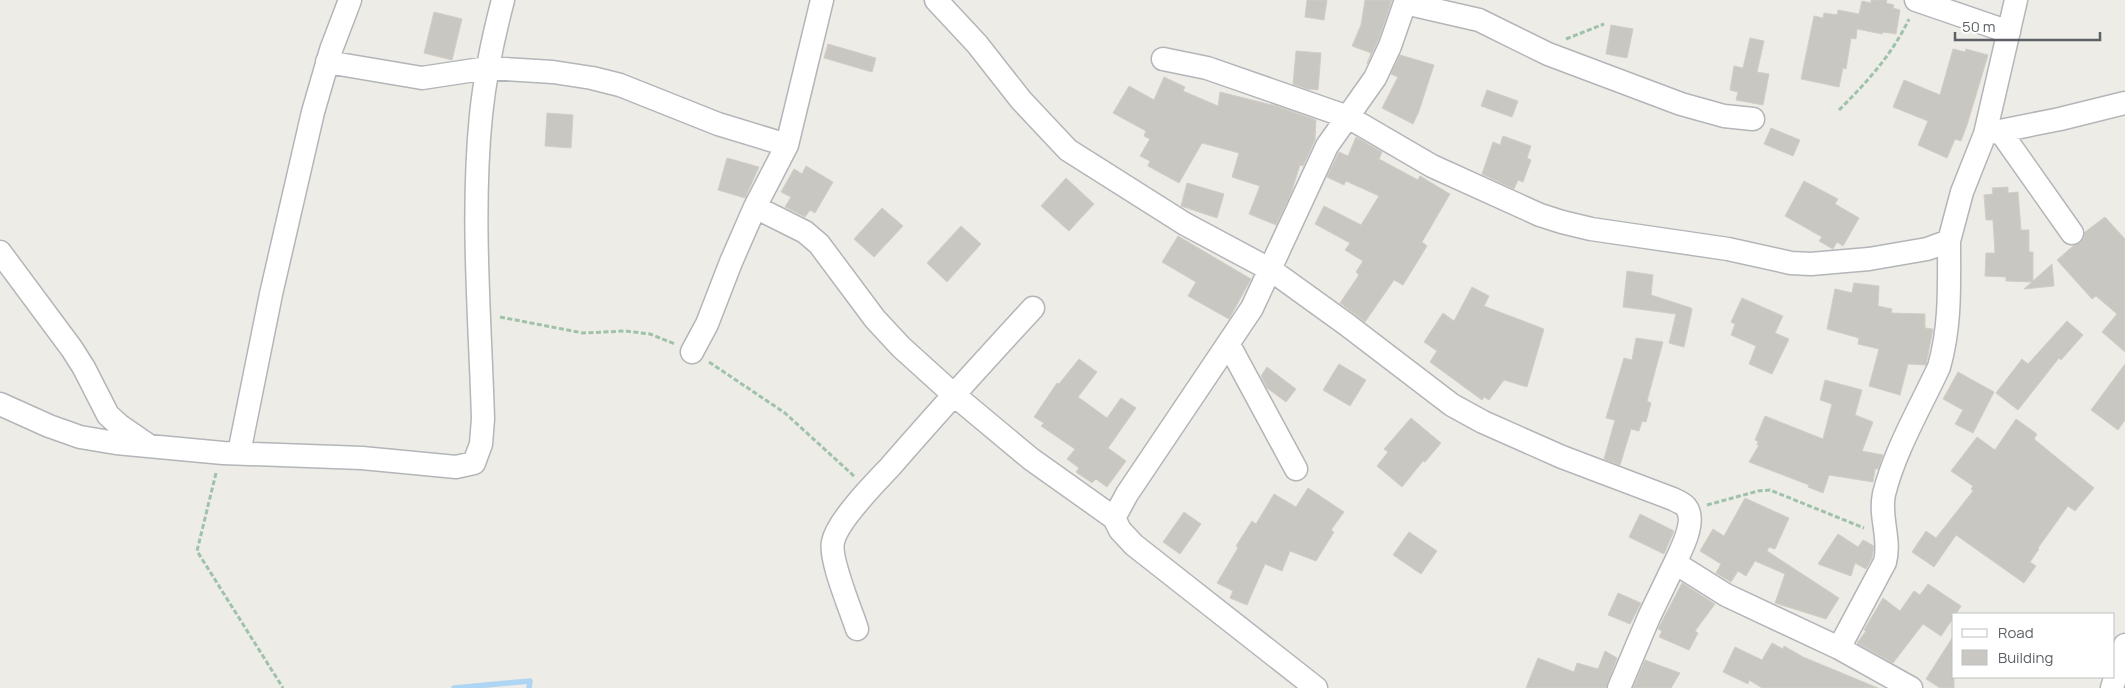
<svg xmlns="http://www.w3.org/2000/svg" width="2125" height="688" font-family="Manrope,sans-serif">
	<style>
		.lines { fill: none; stroke-linecap: round; stroke-linejoin: round }
		.stream { stroke: #afd5f5; stroke-width: 5.5 }
		.building { fill: #c9c7c2; stroke: #d2cec5 }
		.minor-casing { stroke: #b3b5b9; stroke-width: 25 }
		.path { stroke: #9fc2aa; stroke-width: 3; stroke-dasharray: 5 2.5; stroke-linecap: butt }
		.minor { stroke: #fff; stroke-width: 22 }
	</style>
	<rect width="100%" height="100%" fill="#eeece6"/>
	<g class="lines">
		<path class="stream" d="M454,688L530,681L529,688"/>
	</g>
	<path class="building" d="M1307,0H1327L1324,20L1305,17Z
		M1365,0H1392L1378,41L1367,64L1371,53L1352,46L1361,25Z
		M1871,0H1887L1886,3L1894,5L1893,8L1900,10L1896,34L1883,32L1882,34L1857,29L1856,39L1851,38L1846,69L1843,68L1839,87L1801,79L1814,16L1823,18L1824,13L1837,15L1838,10L1859,14L1862,1L1871,3Z
		M434,12L462,19L452,60L424,53Z
		M1611,25L1633,29L1627,58L1606,54Z
		M1750,38L1764,41L1757,72L1769,74L1763,105L1736,100L1738,92L1730,90L1734,66L1743,68Z
		M828,44L876,58L872,72L824,58Z
		M1953,49L1965,52L1966,49L1988,55L1967,125L1961,141L1955,139L1947,158L1918,145L1928,121L1893,107L1904,80L1940,95Z
		M1296,51L1321,53L1318,90L1307,89L1293,84Z
		M1400,55L1434,65L1419,111L1413,124L1382,108L1398,77L1391,74Z
		M1164,77L1185,87L1183,91L1218,106L1220,92L1276,106L1316,120L1315,140L1303,166L1300,165L1291,193L1276,225L1249,214L1260,186L1232,177L1239,153L1202,143L1179,183L1148,166L1150,161L1140,156L1150,139L1144,136L1146,131L1113,113L1129,86L1154,100Z
		M1487,90L1518,101L1512,117L1481,106Z
		M547,113L573,115L571,148L545,146Z
		M1771,128L1800,140L1793,156L1764,144Z
		M1503,136L1531,146L1527,158L1531,160L1523,182L1518,180L1514,189L1482,174L1493,142L1500,145Z
		M1356,137L1382,152L1379,159L1418,180L1420,176L1450,194L1422,242L1427,246L1403,285L1394,280L1365,322L1340,303L1359,275L1356,272L1363,261L1345,250L1350,243L1315,224L1324,206L1361,225L1379,196L1346,181L1344,185L1327,177L1339,152L1348,156Z
		M727,158L759,167L745,198L718,190Z
		M806,166L833,182L815,213L810,210L805,217L785,207L791,197L781,192L794,169L802,174Z
		M1066,178L1094,204L1069,231L1041,206Z
		M1804,181L1838,199L1835,204L1859,218L1843,246L1837,242L1833,249L1819,241L1822,237L1785,216Z
		M1187,183L1224,194L1217,218L1181,206Z
		M2008,187V193L2018,192L2021,230H2029V252H2033V281L2052,264L2054,286L2024,289L2032,282L2006,281V277L1985,276L1986,253H1995L1993,220H1986L1984,195L1993,194L1992,188Z
		M882,208L903,226L874,257L854,239Z
		M2105,217L2125,239V352L2102,332L2117,314L2096,296L2092,299L2057,260L2073,246L2080,243L2084,238L2085,232Z
		M961,226L981,244L947,282L927,263Z
		M1178,236L1251,279L1229,319L1188,296L1196,282L1162,262Z
		M1627,271L1653,275L1651,295L1691,308L1692,310L1684,347L1669,343L1676,314L1623,307Z
		M1854,283L1879,286L1878,306L1892,309L1891,313L1925,314V328L1933,329L1926,365L1908,364L1900,395L1869,386L1879,349L1858,344L1859,338L1827,329L1835,289L1852,293Z
		M1472,287L1489,296L1484,306L1544,329L1527,387L1504,380L1489,400L1484,397L1482,400L1430,362L1437,351L1424,342L1443,313L1454,321Z
		M1742,298L1783,316L1775,333L1789,339L1772,374L1749,364L1756,346L1731,335L1735,324L1731,322Z
		M2067,321L2083,335L2061,360L2059,358L2018,410L1996,393L2022,359L2028,364Z
		M1636,338L1663,342L1647,401L1651,403L1646,422L1642,421L1639,431L1631,429L1620,465L1604,459L1615,420L1606,418L1624,358L1632,360Z
		M1079,359L1097,372L1078,397L1107,418L1121,398L1136,408L1108,448L1126,461L1107,487L1096,479L1092,483L1076,472L1079,468L1067,459L1075,449L1041,426L1044,423L1034,417L1057,383L1059,384Z
		M1339,364L1366,380L1350,406L1323,390Z
		M2125,364V420L2118,430L2091,410Z
		M1267,367L1296,389L1286,402L1267,388L1261,376Z
		M1958,372L1994,392L1973,433L1955,424L1963,410L1943,399Z
		M1825,380L1862,390L1855,415L1873,422L1862,451L1883,455L1878,469H1875L1873,482L1829,475L1823,493L1808,487L1809,485L1749,462L1759,445H1757L1758,441L1755,440L1765,416L1823,439L1832,404L1820,400Z
		M1411,418L1441,443L1425,462L1423,461L1402,487L1377,466L1388,452L1384,449Z
		M2016,419L2037,434L2034,439L2094,488L2075,511L2068,506L2038,548L2039,549L2030,562L2036,566L2024,583L1956,535L1934,567L1912,552L1926,531L1936,538L1973,491L1971,489L1973,486L1951,471L1977,437L1995,450Z
		M1308,488L1344,512L1331,530L1334,532L1316,561L1290,551L1282,571L1265,564L1247,605L1230,598L1233,591L1217,583L1238,548L1236,546L1252,521L1256,524L1274,494L1296,507Z
		M1745,498L1789,518L1775,549L1769,547L1767,551L1839,598L1826,619L1775,603L1785,574L1755,561L1746,576L1738,571L1731,582L1716,573L1721,564L1700,551L1713,529L1724,536Z
		M1184,512L1201,524L1180,554L1163,542Z
		M1640,514L1674,531L1664,554L1629,537Z
		M1409,532L1437,551L1421,574L1393,555Z
		M1838,534L1858,547L1863,540L1874,546L1872,558L1866,569L1855,563L1851,576L1818,564Z
		M1682,583L1715,604L1695,631L1698,633L1689,650L1659,637L1662,631L1658,629Z
		M1928,584L1961,606L1956,614H1954V617L1941,636L1923,624L1893,663L1857,643L1866,631L1864,630L1883,598L1900,611L1914,591L1920,595Z
		M1618,593L1641,603L1630,624L1608,615Z
		M1954,635V688H1940L1926,679Z
		M1772,643L1783,649L1784,646L1803,657L1878,688H1762L1749,680L1748,684L1723,672L1735,647L1762,660Z
		M1605,651L1617,658L1606,688H1526L1538,658L1574,672L1577,663L1598,669Z
		M1645,660L1680,673L1671,688H1633Z"/>
	<g class="lines">
		<g class="minor-casing">
			<path id="minor" d="M936,0L977,44L1021,100L1068,150L1185,224L1271,270L1346,324L1452,405L1483,422L1562,457L1673,499C1677,501 1684,504 1686,507C1697,521 1681,550 1675,563L1726,595L1839,648L1911,688
				M1916,0L2009,32
				M1405,3L1479,20L1548,54L1681,104L1724,116L1753,119
				M1163,59L1207,68L1348,117L1432,166L1540,215L1562,222L1591,229L1728,249L1791,263L1811,264L1869,259L1927,249L1949,241L1962,192L1985,134L2016,0
				M327,62L422,78L488,68L553,72L592,78L620,85L718,124L787,145
				M2000,131L2072,233
				M1985,134L2060,119L2125,103
				M755,207L805,232L819,244L875,319L901,347L953,394L1031,459L1114,518
				M0,252L72,349L84,368L108,415L119,425L148,445
				M1229,345L1296,469
				M692,352L707,324L731,262L755,207L787,145L822,0
				M0,404L49,426L80,437L116,443L223,453L362,458L456,467L474,463L481,444L483,419C480,318 471,216 481,115C485,76 493,38 503,0
				M239,453L271,294L313,112L331,50L350,0
				M857,629C851,610 829,559 833,542C837,521 875,483 890,467C937,413 985,360 1033,308
				M1839,648L1885,562C1891,539 1879,517 1884,494C1895,450 1920,408 1939,367C1951,325 1949,284 1949,241
				M1316,688L1134,545L1120,530L1114,518L1127,494L1252,308L1327,146L1375,78L1390,46L1406,0
				M1619,688L1649,617L1675,563
				M2112,688L2125,645"/>
		</g>
		<path class="path" d="M1566,39L1604,24
			M1839,110C1866,83 1892,55 1909,19
			M500,317L583,333L625,331L650,334L675,344
			M709,362L785,413L855,477
			M216,473L197,551L283,688
			M1707,505L1758,491L1770,490L1864,528"/>
		<use href="#minor" class="minor"/>
	</g>
	<rect x="1952" y="613" width="162" height="65" fill="#ffffff" stroke="#bebfc1"/>
	<rect x="1962" y="629" width="25" height="8" fill="#ffffff" stroke="#bebfc1"/>
	<text x="1998" y="638" font-size="15" fill="#5d6064">Road</text>
	<rect x="1962" y="650" width="25" height="15" fill="#c9c7c2" stroke="#bebfc1"/>
	<text x="1998" y="663" font-size="15" fill="#5d6064">Building</text>
	<path d="M1955 32v8h145v-8" fill="none" stroke="#5d6064" stroke-width="2.5"/>
	<text x="1962" y="32" font-size="15" fill="#5d6064" stroke="#ffffff" stroke-width="4" paint-order="stroke">50 m</text>
</svg>
